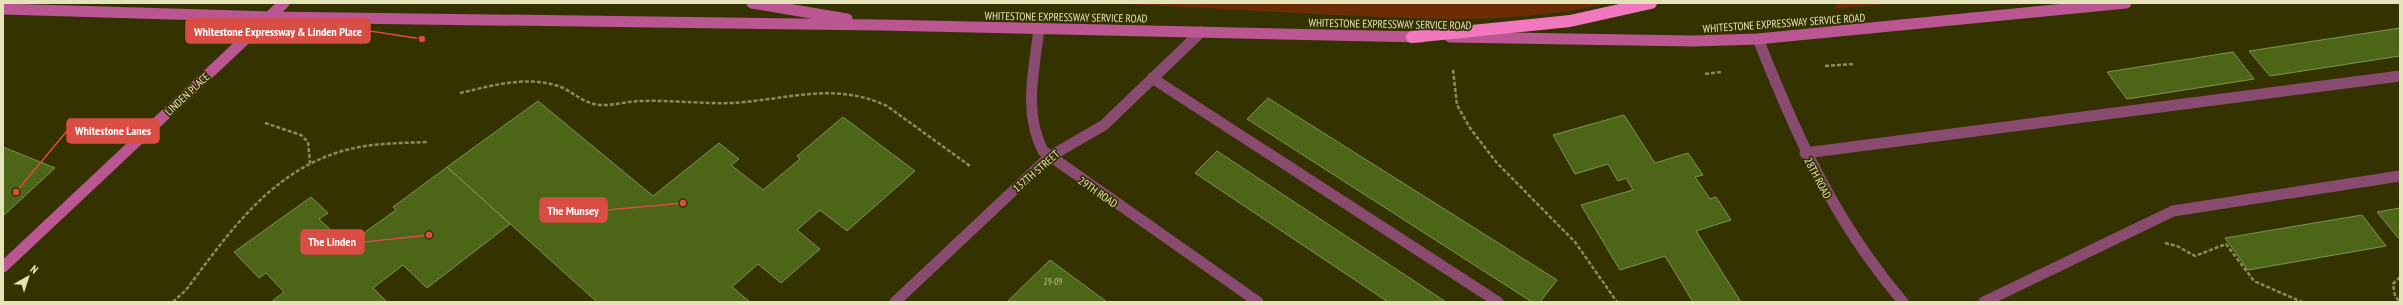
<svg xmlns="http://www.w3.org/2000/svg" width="2403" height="305" font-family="'PT Sans Narrow',sans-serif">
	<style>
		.green { fill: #6b2c06 }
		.building { fill: #4c6516; stroke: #7b964a }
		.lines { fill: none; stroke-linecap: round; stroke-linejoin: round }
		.path { stroke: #8c8a5d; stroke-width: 2.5; stroke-dasharray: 4 2; stroke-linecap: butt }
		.service { stroke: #894b6f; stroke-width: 11 }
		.minor { stroke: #894b6f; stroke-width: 11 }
		.secondary { stroke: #ba5792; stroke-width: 11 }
		.motorway { stroke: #f177bf; stroke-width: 12 }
		.labels { text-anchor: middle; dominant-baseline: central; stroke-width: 3.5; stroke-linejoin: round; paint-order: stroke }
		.number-label { font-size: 9px; fill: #bec390 }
		.street-label { font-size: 11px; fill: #e4e2b9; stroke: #353202 }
		.leader { fill: none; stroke: #d94d45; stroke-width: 1.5 }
		.callout-dot { fill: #d94d45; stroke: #353202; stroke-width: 1.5 }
		.callout { fill: #d94d45; stroke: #d94d45; stroke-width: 1.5 }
		.callout-label { font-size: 12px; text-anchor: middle; font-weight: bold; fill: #fff }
	</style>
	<rect width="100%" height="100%" fill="#353202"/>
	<path class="green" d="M1107,3H1608C1519,25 1424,19 1334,15C1258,11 1183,7 1107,3Z
		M1839,3H1898L1833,9Z"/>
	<path class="building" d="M2400,28V56L2270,76L2249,51Z
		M2233,52L2254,79L2127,99L2107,72Z
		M1268,98L1557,280L1540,302H1532L1247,119Z
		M538,101L653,196L719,143L739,159L731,165L763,190L800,159L797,156L843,117L915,171L847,231L820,210L797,230L820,249L781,283L758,264L732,287L750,302H597L447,167Z
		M1624,115L1655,163L1688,153L1703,175L1695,177L1710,199L1716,197L1731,220L1696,231L1741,302H1693L1665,256L1620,270L1581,205L1633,190L1626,178L1618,181L1608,164L1575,174L1553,135Z
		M3,147L55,168L3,216Z
		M1217,151L1446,302H1388L1195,173Z
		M447,167L510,224L427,288L403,265L373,288L387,302H271L284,292L266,273L259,278L234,252L311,197L328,213L319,219L347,245L396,210L393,207Z
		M2400,208V240L2377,212Z
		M2362,215L2386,246L2248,270L2225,238Z
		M1050,260L1107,302H1007Z"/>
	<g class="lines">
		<path class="path" d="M1825,66L1853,64
			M1453,70L1457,105L1470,128L1497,163L1575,242L1617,302
			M1705,74L1721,72
			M460,93C491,86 523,76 555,85C571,89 581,103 599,105C613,106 627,101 641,101C671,100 702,104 732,103C786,100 834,81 887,106L970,166
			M265,123L301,135L308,142L310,163
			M2165,243L2177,246L2195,256L2226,244L2254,281L2302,302
			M2400,277L2393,284L2395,296L2400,302
			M173,302L186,290C230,231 274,167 350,149C375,143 402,143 428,142"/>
		<path class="service" d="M1152,78L1498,302
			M1805,153L2400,76
			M1984,302L2173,211L2400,176"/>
		<path class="minor" d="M1039,29C1034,71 1023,112 1043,151L1258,302
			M1758,39C1797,137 1834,221 1903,302
			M895,302L1049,157L1104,125L1201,32"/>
		<path class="secondary" d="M752,3L847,19
			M3,9L269,17L881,25L1421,37
			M1450,37L1693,41L1758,39L2126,3
			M3,267L284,3"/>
		<path class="motorway" d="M1412,37L1570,21L1651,3"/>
	</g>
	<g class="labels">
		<g class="number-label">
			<text x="1053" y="281">29-09</text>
		</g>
		<g class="street-label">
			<text transform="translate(1066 17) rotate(1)">WHITESTONE EXPRESSWAY SERVICE ROAD</text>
			<text transform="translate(1784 23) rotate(-4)">WHITESTONE EXPRESSWAY SERVICE ROAD</text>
			<text transform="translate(1390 24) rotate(1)">WHITESTONE EXPRESSWAY SERVICE ROAD</text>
			<text transform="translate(187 94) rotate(-43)">LINDEN PLACE</text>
			<text transform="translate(1036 171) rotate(-41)">137TH STREET</text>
			<text transform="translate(1818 178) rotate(62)">28TH ROAD</text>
			<text transform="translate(1098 192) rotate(35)">29TH ROAD</text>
		</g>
	</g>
	<path class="leader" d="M422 39L370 31M16 192L67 131M683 203L607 210M429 235L364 242"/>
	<g class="callout-dot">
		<circle cx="422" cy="39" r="4"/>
		<circle cx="16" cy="192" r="4"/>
		<circle cx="683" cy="203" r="4"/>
		<circle cx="429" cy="235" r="4"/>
	</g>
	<g class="callout">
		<rect x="186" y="19" width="184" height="24" rx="4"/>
		<rect x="67" y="119" width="92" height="24" rx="4"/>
		<rect x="540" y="198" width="67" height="24" rx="4"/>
		<rect x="301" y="230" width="63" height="24" rx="4"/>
	</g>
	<g class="callout-label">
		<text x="278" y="36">Whitestone Expressway &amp; Linden Place</text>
		<text x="113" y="135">Whitestone Lanes</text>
		<text x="573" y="215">The Munsey</text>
		<text x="332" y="246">The Linden</text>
	</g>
	<rect width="2403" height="305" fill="none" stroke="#e4e2b9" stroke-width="8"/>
	<g transform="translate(28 277) rotate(39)" stroke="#353202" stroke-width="3" paint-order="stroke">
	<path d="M0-3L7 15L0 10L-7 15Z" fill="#e4e2b9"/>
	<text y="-6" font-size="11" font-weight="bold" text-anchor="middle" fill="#e4e2b9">N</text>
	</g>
</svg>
